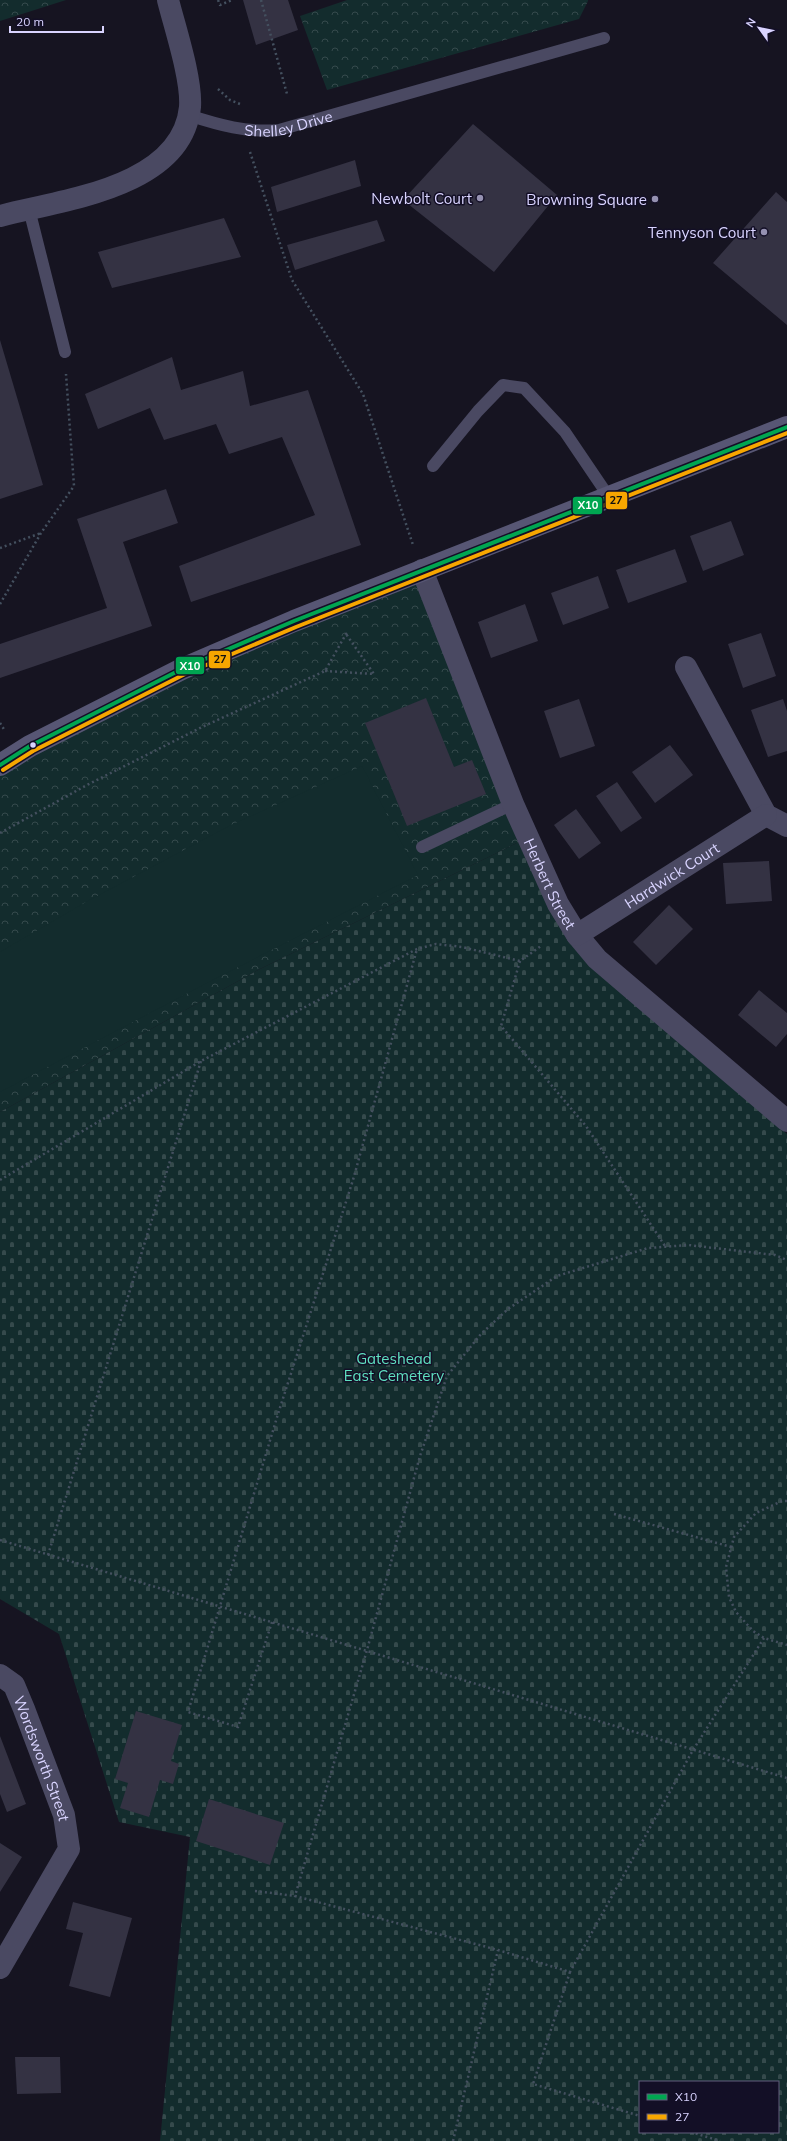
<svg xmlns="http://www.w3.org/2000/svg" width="787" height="2141" font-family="Mulish,sans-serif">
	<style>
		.forest { fill: url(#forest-crowns) }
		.cemetery { fill: url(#cemetery-stones); fill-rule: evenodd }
		.garden { fill: #132c2d }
		.building { fill: #343243 }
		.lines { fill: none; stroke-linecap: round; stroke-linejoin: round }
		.path { stroke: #44505f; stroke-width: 2.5; stroke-dasharray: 2 3; stroke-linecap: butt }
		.lane { stroke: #4a4962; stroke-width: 12 }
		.street { stroke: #4a4962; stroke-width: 22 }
		.secondary { stroke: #575674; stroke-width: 22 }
		.bus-1-casing { stroke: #130f26; stroke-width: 7 }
		.bus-2-casing { stroke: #130f26; stroke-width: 7 }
		.bus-1 { stroke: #00a651; stroke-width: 4 }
		.bus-2 { stroke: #f7a600; stroke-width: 4 }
		.poi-dot { fill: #9591b1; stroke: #130f26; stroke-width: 1.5 }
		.bus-dot { fill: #d9d4ff; stroke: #130f26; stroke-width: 1.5 }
		.labels { text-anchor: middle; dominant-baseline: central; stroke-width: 3; stroke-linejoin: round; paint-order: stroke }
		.street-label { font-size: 15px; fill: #d9d4ff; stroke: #130f26 }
		.poi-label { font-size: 15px; fill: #d9d4ff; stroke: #130f26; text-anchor: end }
		.park-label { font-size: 15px; fill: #5fe0c0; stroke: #130f26 }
		.line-badge { stroke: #130f26; stroke-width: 1.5 }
		.badge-label { font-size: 11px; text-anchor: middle; font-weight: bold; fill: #fff }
		.pale-badge-label { font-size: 11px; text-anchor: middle; font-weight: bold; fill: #111 }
	</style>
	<defs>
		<pattern id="forest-crowns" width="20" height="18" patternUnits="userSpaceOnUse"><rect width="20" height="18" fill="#132c2d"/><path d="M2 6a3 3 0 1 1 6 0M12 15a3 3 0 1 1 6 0" fill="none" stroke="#354a4c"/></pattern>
		<pattern id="cemetery-stones" width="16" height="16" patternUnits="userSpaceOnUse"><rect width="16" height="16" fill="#132c2d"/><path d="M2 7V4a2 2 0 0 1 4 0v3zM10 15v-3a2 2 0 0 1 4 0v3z" fill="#354a4c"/></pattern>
	</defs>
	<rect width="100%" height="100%" fill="#161421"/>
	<path class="forest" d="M0,0H66L0,21Z
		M347,0H588V1L579,19L327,90L300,16Z
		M418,580L523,840L260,969L0,1112V773L181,674Z"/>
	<path class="cemetery" d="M523,840L592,966L787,1134V2141H160L190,1837L119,1822L59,1634L0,1599V1112L260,969ZM640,2082H778V2132H640Z"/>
	<path class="garden" d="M362,766L418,875L205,984L0,1092V952L86,902L231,825Z"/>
	<path class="building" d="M243,0H288L298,30L256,45Z
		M473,124L557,195L494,272L403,200Z
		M355,160L361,186L277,212L271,187Z
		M776,192L787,202V325L713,263Z
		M224,218L241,257L112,288L98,252Z
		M377,220L385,241L295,270L287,245Z
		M0,340L43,485L0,499Z
		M172,357L181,390L243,371L250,406L308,390L361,545L191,602L179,566L315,515L282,437L229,454L216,424L164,440L150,408L98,429L85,394Z
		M166,489L178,523L123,542L152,626L0,678V644L107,608L77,519Z
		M731,521L744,555L703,571L690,536Z
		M675,549L687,582L628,603L616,570Z
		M598,576L609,608L563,625L551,593Z
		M525,604L538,641L491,658L478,622Z
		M761,633L776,676L743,688L728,644Z
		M426,698L454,767L472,760L486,794L407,826L365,723Z
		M579,699L595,746L560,758L544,711Z
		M783,699L787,711V751L768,757L751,710Z
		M670,745L693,775L655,803L632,772Z
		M617,782L642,818L621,832L596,796Z
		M576,809L601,843L579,859L554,825Z
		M769,861L772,901L726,904L723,863Z
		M669,905L693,929L656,965L633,942Z
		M759,990L787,1013V1034L776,1047L738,1015Z
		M136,1711L182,1725L171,1761L179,1764L173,1784L160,1780L149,1817L120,1808L128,1783L115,1779Z
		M0,1736L26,1804L7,1812L0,1794Z
		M209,1799L284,1823L270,1865L196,1841Z
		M0,1843L22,1857L0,1892Z
		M73,1902L132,1918L110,1997L69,1986L83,1933L66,1929Z
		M15,2057H60L61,2093L17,2094Z"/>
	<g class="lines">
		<path class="path" d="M218,0L220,5L232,0
			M261,0L287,94
			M218,89L230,100L240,104
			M250,152L292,280L363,394L413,545
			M0,548L41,533
			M0,604L41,533L74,486L66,374
			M325,671L374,674L346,634
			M0,723L5,731
			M0,833L87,785L202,727L325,671L346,634L345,631
			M520,961L501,1026L586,1126L665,1246
			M0,1180L201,1061L417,949L436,944L462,947L520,961L541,946
			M787,1501H782L756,1513L734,1537L726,1567L729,1597L736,1612L753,1631L764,1638L787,1645
			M614,1514L731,1547
			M0,1540L787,1778
			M48,1555L201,1061
			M272,1622L238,1727L188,1712L278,1414L353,1180L417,949
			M764,1638L693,1750L570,1972L498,1950L295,1896L367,1650L420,1456L447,1376L481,1334L508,1309L557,1276L648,1248L688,1245L775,1255L787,1260
			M255,1891L295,1896
			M570,1972L533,2084L640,2116
			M691,2132L720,2141
			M453,2141L498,1950"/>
		<g class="lane">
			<path id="s1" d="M188,115C219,125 247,133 279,130L604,38"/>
			<path d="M29,209L65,352"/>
			<path d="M433,466L478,411L503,385L524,388L565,432L609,497"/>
			<path d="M422,847L513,804"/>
		</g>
		<g class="street">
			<path d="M0,216C61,200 182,188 190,107C192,79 175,28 168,0"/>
			<path id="s2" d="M422,570L513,804L558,904L577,935L597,959L787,1121"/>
			<path d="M686,667L766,815L787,826"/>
			<path id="s3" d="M577,935L766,815"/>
			<path id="s4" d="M0,1675L14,1685L24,1709L64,1815L69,1849L0,1968"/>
		</g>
		<path class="secondary" d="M0,765L30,746L182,669L294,621L787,427"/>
		<g class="bus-1-casing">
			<path id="bus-1" d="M0,765L30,746L182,669L294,621L787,427"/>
		</g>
		<g class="bus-2-casing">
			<path id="bus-2" d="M3,770L33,751L185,674L296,627L787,433"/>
		</g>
		<use href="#bus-1" class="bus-1"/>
		<use href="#bus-2" class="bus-2"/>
	</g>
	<g class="poi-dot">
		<circle cx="480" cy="198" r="4"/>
		<circle cx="655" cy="199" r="4"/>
		<circle cx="764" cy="232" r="4"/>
	</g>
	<circle class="bus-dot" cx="33" cy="745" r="3.5"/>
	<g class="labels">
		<g class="street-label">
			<text stroke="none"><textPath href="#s1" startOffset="103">Shelley Drive</textPath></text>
			<text stroke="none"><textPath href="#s3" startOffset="112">Hardwick Court</textPath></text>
			<text stroke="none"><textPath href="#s2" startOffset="339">Herbert Street</textPath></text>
			<text stroke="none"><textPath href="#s4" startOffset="96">Wordsworth Street</textPath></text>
		</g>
		<g class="poi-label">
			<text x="472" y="198">Newbolt Court</text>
			<text x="647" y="199">Browning Square</text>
			<text x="756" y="232">Tennyson Court</text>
		</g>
		<g class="park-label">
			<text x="394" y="1358">Gateshead<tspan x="394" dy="17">East Cemetery</tspan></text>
		</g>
	</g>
	<g class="line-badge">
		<rect x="605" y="491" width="23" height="19" rx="4" fill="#f7a600"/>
		<rect x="572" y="496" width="31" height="19" rx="4" fill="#00a651"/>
		<rect x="208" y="650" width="23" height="19" rx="4" fill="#f7a600"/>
		<rect x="175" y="656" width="30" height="19" rx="4" fill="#00a651"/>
	</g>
	<g class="badge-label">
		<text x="588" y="509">X10</text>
		<text x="190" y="670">X10</text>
	</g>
	<g class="pale-badge-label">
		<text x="616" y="504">27</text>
		<text x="220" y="663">27</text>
	</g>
	<rect x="639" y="2081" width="140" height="52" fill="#130f26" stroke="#625e7d"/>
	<rect x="647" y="2094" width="20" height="6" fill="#00a651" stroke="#625e7d"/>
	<text x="675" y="2101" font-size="12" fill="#d9d4ff">X10</text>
	<rect x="647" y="2114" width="20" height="6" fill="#f7a600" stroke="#625e7d"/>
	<text x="675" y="2121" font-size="12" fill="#d9d4ff">27</text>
	<g transform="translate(759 28) rotate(303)" stroke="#130f26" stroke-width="3" paint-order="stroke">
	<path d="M0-3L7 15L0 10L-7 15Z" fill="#d9d4ff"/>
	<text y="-6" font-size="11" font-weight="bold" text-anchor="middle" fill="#d9d4ff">N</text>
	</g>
	<path d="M10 26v6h93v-6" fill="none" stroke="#d9d4ff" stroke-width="2"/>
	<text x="16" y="26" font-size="12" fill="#d9d4ff" stroke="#130f26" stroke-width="3" paint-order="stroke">20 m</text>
</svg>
